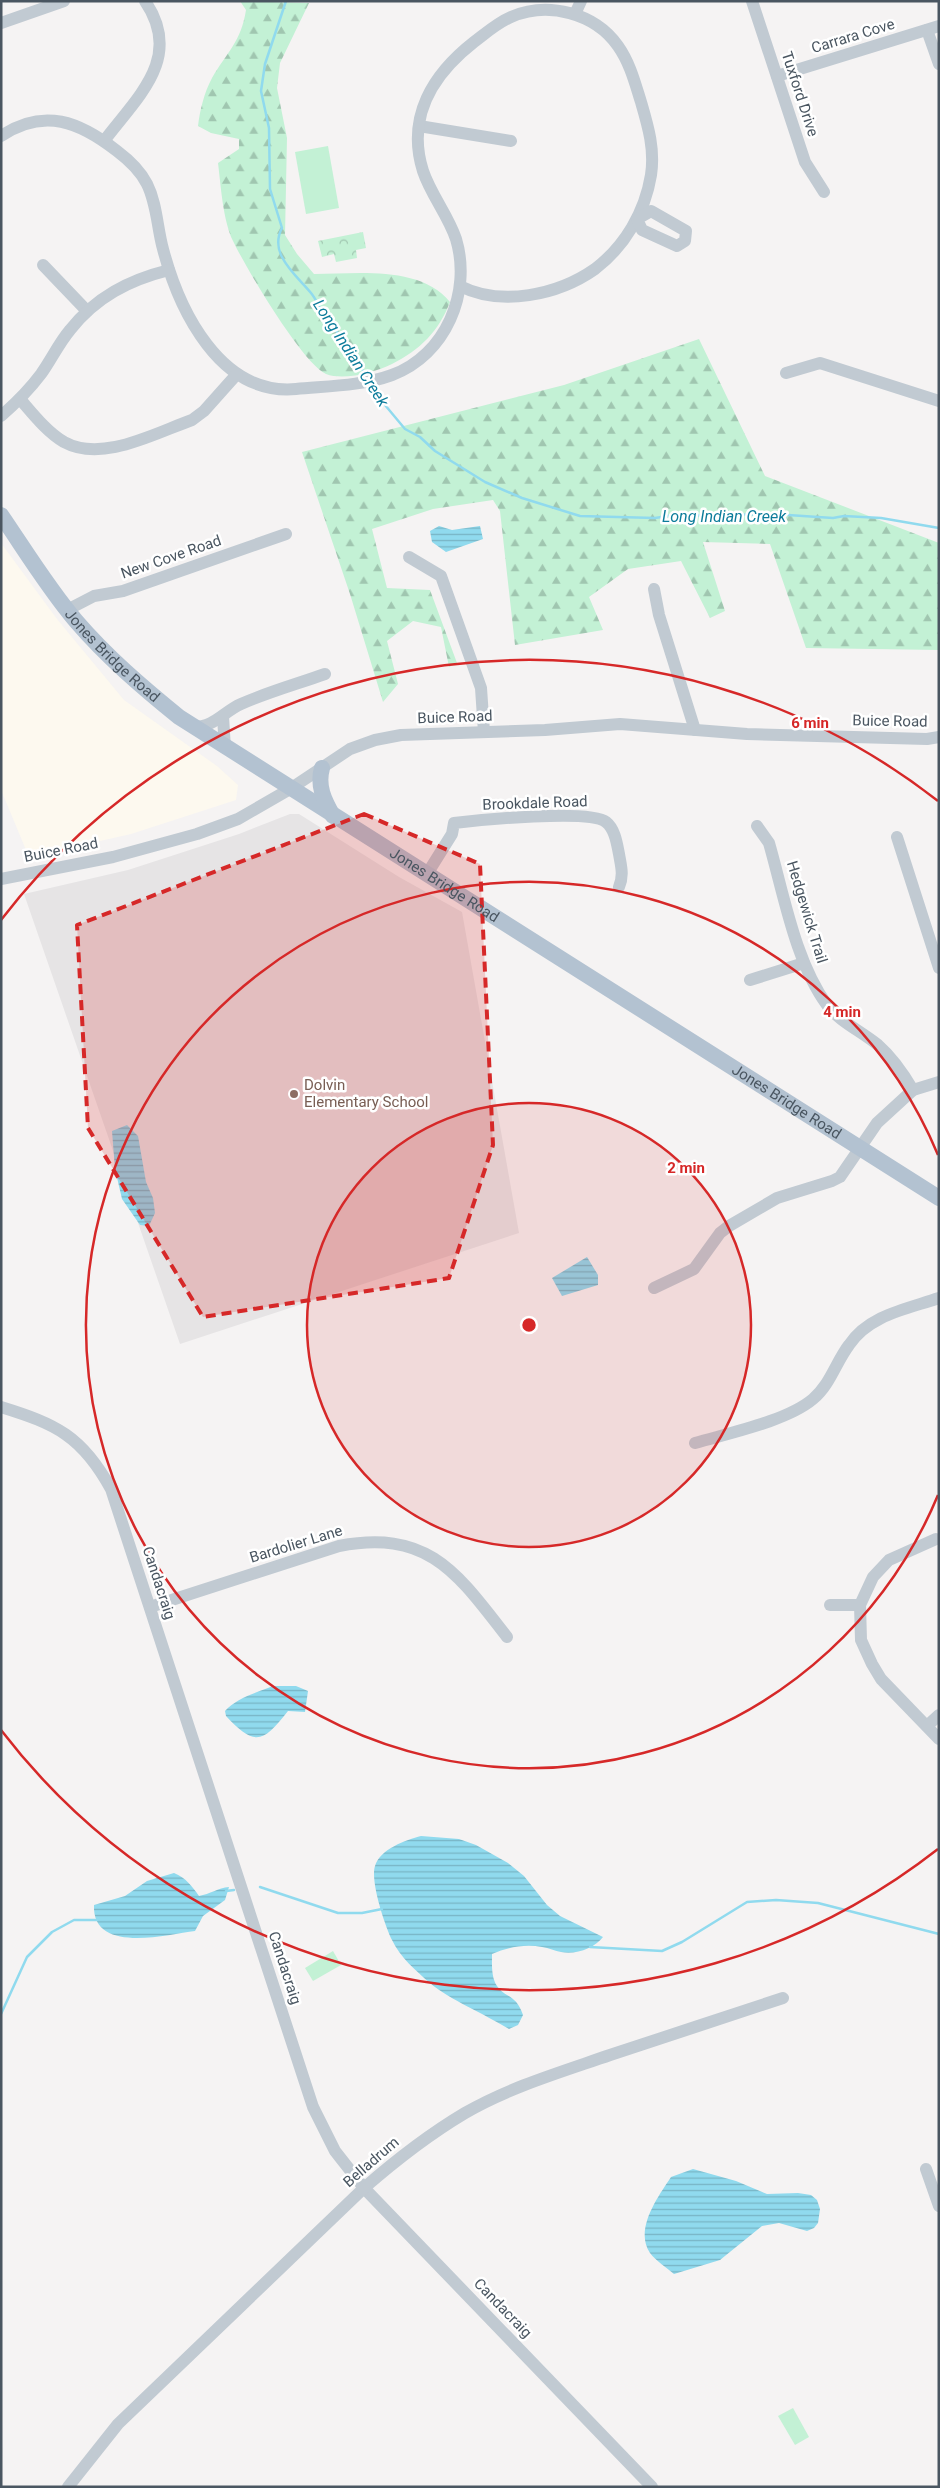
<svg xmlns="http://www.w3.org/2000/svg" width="940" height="2488" font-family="Roboto,sans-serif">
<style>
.commercial{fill:#fdf9ef}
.education{fill:#e6e4e5}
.forest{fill:url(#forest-firs)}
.park{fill:url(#park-crowns)}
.pitch{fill:#c3f1d5}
.water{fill:url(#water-rules)}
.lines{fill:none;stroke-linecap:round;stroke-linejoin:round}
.stream{stroke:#90daee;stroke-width:2.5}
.minor{stroke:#c1cad2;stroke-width:12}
.major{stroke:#b3c2d1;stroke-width:16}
.marked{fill:#d62828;fill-opacity:0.2;stroke:#d62828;stroke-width:4;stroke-dasharray:10 6;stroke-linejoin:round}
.ring{fill:none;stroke:#d62828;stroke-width:2.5}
.education-dot{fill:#8d6e63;stroke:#fff;stroke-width:2}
.labels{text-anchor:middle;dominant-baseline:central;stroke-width:5;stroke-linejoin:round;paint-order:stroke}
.street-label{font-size:15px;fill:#4a5661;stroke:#fff}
.education-label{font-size:15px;fill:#785e54;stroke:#fff;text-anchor:start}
.water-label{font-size:16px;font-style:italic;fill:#0c7c9b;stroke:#fff}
.centre{fill:#d62828;stroke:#fff;stroke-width:2.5}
.ring-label{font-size:15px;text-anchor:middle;font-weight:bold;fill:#d62828;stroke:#fff;stroke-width:5;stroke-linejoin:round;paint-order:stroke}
</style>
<defs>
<pattern id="forest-firs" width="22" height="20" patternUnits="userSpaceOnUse" patternTransform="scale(1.25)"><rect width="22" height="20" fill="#c3f1d5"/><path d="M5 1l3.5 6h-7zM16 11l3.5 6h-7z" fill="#a0c6b0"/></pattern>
<pattern id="park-crowns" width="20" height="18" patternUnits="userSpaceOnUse" patternTransform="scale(1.25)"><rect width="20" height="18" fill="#c3f1d5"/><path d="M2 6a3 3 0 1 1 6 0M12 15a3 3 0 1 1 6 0" fill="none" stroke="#a0c6b0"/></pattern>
<pattern id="water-rules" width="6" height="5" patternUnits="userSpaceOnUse" patternTransform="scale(1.25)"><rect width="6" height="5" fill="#90daee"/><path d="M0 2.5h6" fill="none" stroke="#78b4c4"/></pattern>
</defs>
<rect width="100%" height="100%" fill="#f5f3f3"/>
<path class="commercial" d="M1,543L57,619L124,700L217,766L238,785L236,800L131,834L29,857L1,790Z"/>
<path class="education" d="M290,814H299L399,877L462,912L519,1233L180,1344L24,894L128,870L239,834Z"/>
<g class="forest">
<path d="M240,1L309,3L280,63L277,88L287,138L285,235L297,254L314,274C356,274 420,265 450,302C439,331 420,350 392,364C376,372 344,381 326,374C302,363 246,268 233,241C223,220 221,187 218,163L239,149V139L211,133L198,126C200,110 204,93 212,78C227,52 241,42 246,10Z"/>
<path d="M699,339L765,476L939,543V650L806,648L770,544L703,542L725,611L710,618L681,561L628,569L589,597L603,630L515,645L500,511L493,500L433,509L372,529L387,588L430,590L457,663L449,667L441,627L413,621L387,641L398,684L383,702L350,594L302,452L564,385Z"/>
</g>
<path class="park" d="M363,232L366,248L356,250L357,258L336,262L334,254L322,257L318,241Z"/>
<g class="pitch">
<path d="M328,146L339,208L306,214L295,152Z"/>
<path d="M333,1951L341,1965L313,1981L305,1968Z"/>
<path d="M793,2408L809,2437L795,2445L778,2416Z"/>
</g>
<g class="water">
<path d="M439,526L452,530L480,526L483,539L446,552L432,542L430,531Z"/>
<path d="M127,1125L138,1136L146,1182L153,1198L155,1213L149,1226L140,1225L122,1199L115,1169L112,1131Z"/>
<path d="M587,1257L598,1275V1285L562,1296L552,1278Z"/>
<path d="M273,1686H296L308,1691L305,1712L288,1711C263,1743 255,1747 226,1716L225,1711C236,1698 258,1692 273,1686Z"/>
<path d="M421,1836L459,1839L476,1845L508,1863L524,1876L547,1905L560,1916L603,1937C595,1948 576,1955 561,1952C555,1951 549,1948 542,1947C525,1944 508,1947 492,1954C492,1964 491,1977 497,1986C505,1998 516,1994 523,2015L518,2025L509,2029C485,2014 450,2000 430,1983C416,1971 400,1957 392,1940C385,1926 370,1881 375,1866C380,1849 406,1840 421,1836Z"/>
<path d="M174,1873C186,1878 192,1886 199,1896C210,1894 218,1888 229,1887L225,1900L203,1916L195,1931C165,1935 92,1954 94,1905L125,1896L147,1881Z"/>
<path d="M693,2169L736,2181L767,2194L798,2193L811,2195L817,2200L820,2209L818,2223L814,2228L807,2231L779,2223L762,2226L720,2260L674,2274C667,2268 656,2261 650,2253C634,2229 658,2197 671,2177Z"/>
</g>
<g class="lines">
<g class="stream">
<path d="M286,1L265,64L261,91L269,128L270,189L282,228C277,237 277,248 282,257C289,271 302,282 311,293C316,299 319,307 323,313C338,335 355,352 366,377"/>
<path d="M370,387L405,429L420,437L435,451L485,482L522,498L580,516L655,518L668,516L773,514L833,518L844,516L881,518L939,528"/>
<path d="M260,1887L338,1913H362L382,1909"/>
<path d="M226,1891L234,1890"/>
<path d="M590,1947L662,1951L682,1942L747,1902L776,1900L818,1903L939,1934"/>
<path d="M1,2014L27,1957L52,1932L74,1920H97"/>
</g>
<g class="minor">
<path d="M752,1L805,162L824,192"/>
<path d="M575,14L581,1"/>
<path d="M1,23L64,1"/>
<path d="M927,30L939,64"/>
<path d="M777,76L939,26"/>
<path d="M419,126L511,141"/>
<path d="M1,136C44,107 80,122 117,151C129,160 140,170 147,184C157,204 157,227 163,249C179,310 220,396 296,389C327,386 362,386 392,375C446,355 472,292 456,239C448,215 431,195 423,171C406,117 433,74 474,42C486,33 497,23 511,17C548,1 595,13 618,46C630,63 635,83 641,102C648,126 655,149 651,175C645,212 625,246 595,269C558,295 501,307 460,286"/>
<path d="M104,141C137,97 184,58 145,1"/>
<path d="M651,211L686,231L685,241L677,246L642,230L637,219Z"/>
<path d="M43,265L87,311"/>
<path d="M786,373L820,363L939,401"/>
<path d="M20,399C33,414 47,432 64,442C102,463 155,433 192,420L204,411L237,374"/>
<path d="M1,416C16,403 29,390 41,374C51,360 59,343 70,330C96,297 129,280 169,270"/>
<path d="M409,557L441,576L481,688L484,732"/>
<path d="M654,589L659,615L695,730"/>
<path d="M67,610L94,596L123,591L286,534"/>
<path d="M223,717L225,748"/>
<path d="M193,727C215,727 223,712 241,704C268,692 297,684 325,674"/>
<path d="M757,826L769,843C784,895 795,961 827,1005C840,1022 861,1031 878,1045C893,1058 903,1073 913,1090"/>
<path d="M897,837L939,968"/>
<path d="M427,874L452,834L454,823C479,820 590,809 606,822C615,829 617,844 619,854C621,866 624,875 619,887"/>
<path d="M1,879L113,857L197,834L238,819L290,789L350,749L375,740L401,735L545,730L620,724L747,734L927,739L939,737"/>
<path d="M750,980L804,963"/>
<path d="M654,1288L694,1269L720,1233L729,1226L777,1198L832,1181L840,1177L877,1123L913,1090L939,1082"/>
<path d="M1,1407C56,1424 82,1436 111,1489L313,2107L335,2151L364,2188L652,2487"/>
<path d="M695,1443C729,1433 787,1421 813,1399C830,1385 836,1362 849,1345C869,1315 907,1309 939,1298"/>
<path d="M936,1539L889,1560L873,1577L860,1605L861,1640L872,1664L881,1679L939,1739"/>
<path d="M830,1605H860"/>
<path d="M150,1607L339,1546C429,1529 457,1573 507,1637"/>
<path d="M927,1726L939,1715"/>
<path d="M926,2169L939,2206"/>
<path d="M68,2487L118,2424L364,2188C396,2160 428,2135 465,2113C510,2087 561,2072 610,2055C668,2036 725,2017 783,1998"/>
</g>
<g class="major">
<path id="s1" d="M1,515C25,550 48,588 76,621C107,657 142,687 179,717L939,1198"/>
<path d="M322,768C317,786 324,800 333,816"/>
</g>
</g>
<path class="marked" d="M364,814L480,864L493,1145L449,1278L203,1317L88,1128L77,925Z"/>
<circle cx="529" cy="1325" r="222" fill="#d62828" fill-opacity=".12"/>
<g class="ring">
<circle cx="529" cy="1325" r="222"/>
<path d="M938 1495A443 443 0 1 1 938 1155"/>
<path d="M938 1849A665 665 0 0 1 1 1730M1 920A665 665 0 0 1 938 801"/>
</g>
<circle class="education-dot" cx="294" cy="1094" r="5"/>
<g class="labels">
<g class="street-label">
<text transform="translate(853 36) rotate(-17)">Carrara Cove</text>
<text transform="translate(800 94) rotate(72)">Tuxford Drive</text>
<text transform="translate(171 557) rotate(-19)">New Cove Road</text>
<text stroke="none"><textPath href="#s1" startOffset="180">Jones Bridge Road</textPath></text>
<text transform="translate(455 717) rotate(-2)">Buice Road</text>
<text transform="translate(890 721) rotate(1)">Buice Road</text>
<text transform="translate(535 803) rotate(-2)">Brookdale Road</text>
<text transform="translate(61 850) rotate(-11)">Buice Road</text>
<text stroke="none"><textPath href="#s1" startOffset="585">Jones Bridge Road</textPath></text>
<text transform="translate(807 912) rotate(73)">Hedgewick Trail</text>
<text stroke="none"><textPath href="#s1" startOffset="990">Jones Bridge Road</textPath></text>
<text transform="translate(296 1544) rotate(-17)">Bardolier Lane</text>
<text transform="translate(159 1583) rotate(72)">Candacraig</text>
<text transform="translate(285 1968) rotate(72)">Candacraig</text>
<text transform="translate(371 2162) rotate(-41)">Belladrum</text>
<text transform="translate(503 2308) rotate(46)">Candacraig</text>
</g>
<g class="education-label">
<text x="304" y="1085">Dolvin<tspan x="304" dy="17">Elementary School</tspan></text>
</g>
<g class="water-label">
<text transform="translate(351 353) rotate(57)">Long Indian Creek</text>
<text x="724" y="516">Long Indian Creek</text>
</g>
</g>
<circle cx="529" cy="1325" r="8" class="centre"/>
<g class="ring-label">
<text x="810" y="728">6 min</text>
<text x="842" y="1017">4 min</text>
<text x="686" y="1173">2 min</text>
</g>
<rect width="940" height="2488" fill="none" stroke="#4a5661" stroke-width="5"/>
</svg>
